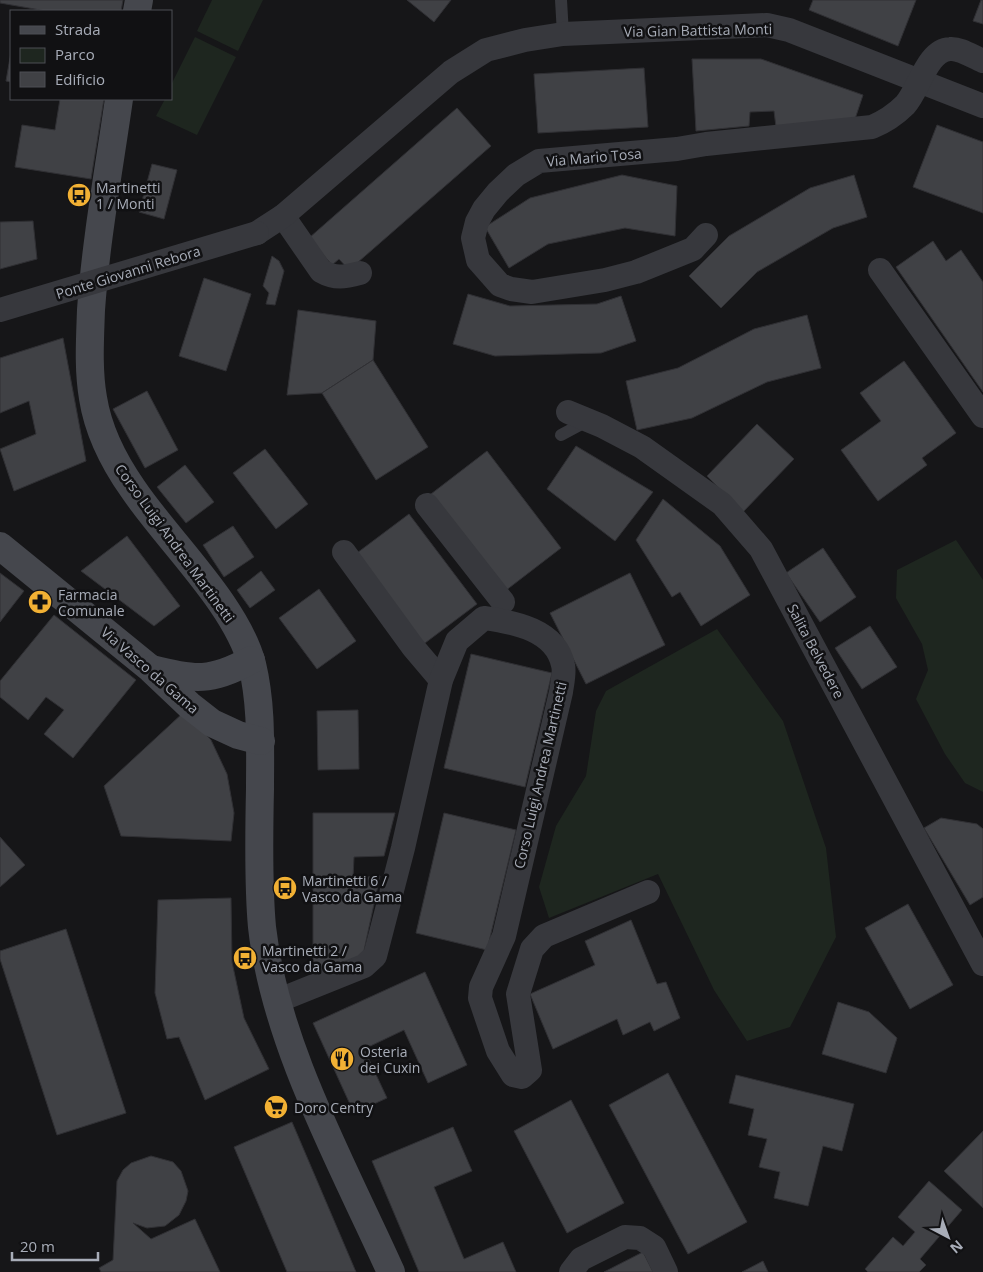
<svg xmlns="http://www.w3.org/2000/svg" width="983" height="1272" font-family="'Open Sans',sans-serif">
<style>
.green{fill:#1e261f}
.building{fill:#404145;stroke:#303034}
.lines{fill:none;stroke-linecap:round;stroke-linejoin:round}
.lane{stroke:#37383d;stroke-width:12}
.street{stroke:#37383d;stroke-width:24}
.secondary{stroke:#45474d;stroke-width:28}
.street-bridge{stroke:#37383d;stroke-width:24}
.labels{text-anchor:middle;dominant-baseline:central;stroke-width:5;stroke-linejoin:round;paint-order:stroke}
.street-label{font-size:14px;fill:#a8adb8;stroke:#111113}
.poi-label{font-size:14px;fill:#a8adb8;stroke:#111113;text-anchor:start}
</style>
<rect width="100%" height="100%" fill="#161618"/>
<g class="green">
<path d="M212,0H263L238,51L197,31Z"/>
<path d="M195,37L236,57L197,135L156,116L165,99H171V85Z"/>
<path d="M956,540L983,580V792L965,783L945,754L916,699L928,670L922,644L896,598L897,570Z"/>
<path d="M717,629L783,721L826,848L836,937L790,1027L747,1041L714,990L658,874L549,918L539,887L556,826L586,776L596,711L606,691Z"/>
</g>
<g class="building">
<path d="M0,0H123L121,11H46L0,3Z"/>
<path d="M407,0H451L434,22Z"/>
<path d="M813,0H916L898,46L809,10Z"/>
<path d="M981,0H983V24L973,21Z"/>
<path d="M11,52V82L6,81Z"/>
<path d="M692,59H761L863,95L854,122L776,127L774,111L750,112L749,126L696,131Z"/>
<path d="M644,68L648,127L538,133L534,74Z"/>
<path d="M60,99H104L91,179L15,167L22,125L55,130Z"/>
<path d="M457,108L491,146L349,270L339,259L332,265L309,238Z"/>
<path d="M937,125L983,142V213L913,187Z"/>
<path d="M152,164L177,170L164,219L139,212Z"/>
<path d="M622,175L677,186L675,236L625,228L548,244L509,268L485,227L530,198Z"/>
<path d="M854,175L867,217L833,228L757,272L721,308L689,276L729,236L810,188Z"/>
<path d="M33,221L37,259L0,269V222Z"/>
<path d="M933,241L946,261L961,250L983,282V392L896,267Z"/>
<path d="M272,256L279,261L284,271L275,305L266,304L269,293L263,286Z"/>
<path d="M204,278L251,294L226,371L179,356Z"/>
<path d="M468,294L510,306L597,304L621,296L636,341L601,353L495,356L453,344Z"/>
<path d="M298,310L376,321L373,360L322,393L287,395Z"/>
<path d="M807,315L821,368L767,382L692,418L637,430L626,381L678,368L754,329Z"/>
<path d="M63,338L86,461L14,491L0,449L36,434L29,401L0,413V358Z"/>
<path d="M373,360L428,447L376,480L322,393Z"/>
<path d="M904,361L956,433L922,458L927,465L878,501L841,450L881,421L860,393Z"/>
<path d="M147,391L178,450L145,468L113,409Z"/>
<path d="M757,424L794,459L743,512L707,476Z"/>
<path d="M576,446L653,492L615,541L547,489Z"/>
<path d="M265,449L308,504L276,529L233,473Z"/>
<path d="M487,451L561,548L505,591L431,494Z"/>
<path d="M185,465L214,502L186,523L157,487Z"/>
<path d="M663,499L720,546L750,595L701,626L680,592L672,597L636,540Z"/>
<path d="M409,514L477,604L421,646L353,556Z"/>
<path d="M233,526L254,557L224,577L203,545Z"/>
<path d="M127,536L180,606L154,626L81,571Z"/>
<path d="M823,548L856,597L820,622L786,573Z"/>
<path d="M261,571L275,590L250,608L237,590Z"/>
<path d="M0,573L24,591L0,622Z"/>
<path d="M630,573L665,645L586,684L550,613Z"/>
<path d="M319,589L356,641L317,669L279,618Z"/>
<path d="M54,615L136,680L73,758L44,734L64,710L46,697L28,720L0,697V681Z"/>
<path d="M870,626L897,667L862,689L835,648Z"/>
<path d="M471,654L552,673L525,787L444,768Z"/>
<path d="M358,710L359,769L318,770L317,711Z"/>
<path d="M184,712L211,740L227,774L234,813L231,841L121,836L104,786Z"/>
<path d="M313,813H395L384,856L354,857L353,878L380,876L363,955L322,972L313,963Z"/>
<path d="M444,813L516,830L487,950L416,933Z"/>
<path d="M941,818L977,824L983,829V897L970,905L924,828Z"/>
<path d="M0,837L25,865L0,887Z"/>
<path d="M231,898L232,962L244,1018L269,1069L205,1100L179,1037L167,1039L155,993L158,900Z"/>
<path d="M908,904L953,985L910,1009L865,928Z"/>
<path d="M631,920L657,984L666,982L680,1018L654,1031L650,1022L623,1035L617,1019L553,1049L530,994L595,965L585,941Z"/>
<path d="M66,929L126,1113L57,1135L0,959V951Z"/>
<path d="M425,972L467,1065L428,1083L404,1030L364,1049L387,1098L354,1113L313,1023Z"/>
<path d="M838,1002L869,1012L897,1038L886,1073L822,1054Z"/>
<path d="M668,1073L747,1222L688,1254L609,1105Z"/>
<path d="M736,1075L854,1104L842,1151L823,1146L808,1206L774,1198L780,1172L759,1167L767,1139L748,1135L754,1109L729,1103Z"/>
<path d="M571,1100L624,1203L567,1233L514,1131Z"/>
<path d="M292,1122L356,1272H287L234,1147Z"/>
<path d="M453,1127L472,1171L434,1187L464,1259L503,1242L516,1272H419L372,1161Z"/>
<path d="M983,1131V1208L944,1171Z"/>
<path d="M151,1156L173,1162L181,1171L188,1191L186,1201L179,1215L165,1226L147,1228L133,1223L151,1239L195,1219L220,1272H101L99,1268L113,1260L117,1181L123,1170L131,1163Z"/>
<path d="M929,1181L962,1210L920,1259L926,1265L919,1272H868L865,1269L893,1237L903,1246L915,1232L898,1217Z"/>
<path d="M643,1252L653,1272H604Z"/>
<path d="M763,1261L768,1272H742Z"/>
</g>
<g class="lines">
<g class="lane">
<path d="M561,0L563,34"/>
<path d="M561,435L589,420"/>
</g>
<g class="street">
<path d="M283,216L321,271C335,279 345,277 360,273"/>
<path d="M257,233L283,216L451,72L486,50L525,40L563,34L767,25L789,30L983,106"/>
<path d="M706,235L693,249L636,272L605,280L532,292L511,289L500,285L478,260L473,238L477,222L484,209L498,192L516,175L539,161L677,149L706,144L872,127C884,122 896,114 905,105C919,90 927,50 950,49C960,48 973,57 983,61"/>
<path d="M880,270L983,416"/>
<path d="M568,412L602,426L642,447L722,504L761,549L983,964"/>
<path d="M427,505L503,602"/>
<path d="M344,552L413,647L441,680"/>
<path d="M277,1001L364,966L375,956L403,848L441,680L457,641L484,618C514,622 556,630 563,665C565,672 562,684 561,692L504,936L481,987L480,998L498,1051L513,1075L522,1077L530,1070L518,994L532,949L544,936L648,892"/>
<path d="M571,1272L581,1259L625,1237L640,1238L654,1247L666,1272"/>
</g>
<g class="secondary">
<path d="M137,11L139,0"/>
<path d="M119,99C109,169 96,239 91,310C90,339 88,369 93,398C98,430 114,462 133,489C168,541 236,604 252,664C262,706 260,746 260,789C259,833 258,883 262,927C275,1044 343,1165 391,1272"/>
<path d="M0,546L151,669L189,705L212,723L238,735L261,741"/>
<path d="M152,669C195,680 211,682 251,660"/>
</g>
<path class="street-bridge" d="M0,310L257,233"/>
</g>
<defs>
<g id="bus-disc" transform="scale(1.25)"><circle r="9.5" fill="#f2b134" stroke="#111113"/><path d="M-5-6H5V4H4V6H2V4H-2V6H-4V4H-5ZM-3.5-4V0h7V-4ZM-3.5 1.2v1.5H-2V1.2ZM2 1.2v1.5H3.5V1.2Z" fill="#111"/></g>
<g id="pharmacy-disc" transform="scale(1.25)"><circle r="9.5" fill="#f2b134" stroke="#111113"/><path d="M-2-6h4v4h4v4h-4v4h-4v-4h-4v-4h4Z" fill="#111"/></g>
<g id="restaurant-disc" transform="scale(1.25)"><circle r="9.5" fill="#f2b134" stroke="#111113"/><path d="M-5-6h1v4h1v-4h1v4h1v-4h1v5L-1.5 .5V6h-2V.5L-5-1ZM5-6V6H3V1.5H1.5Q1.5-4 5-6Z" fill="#111"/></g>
<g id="supermarket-disc" transform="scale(1.25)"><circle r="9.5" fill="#f2b134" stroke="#111113"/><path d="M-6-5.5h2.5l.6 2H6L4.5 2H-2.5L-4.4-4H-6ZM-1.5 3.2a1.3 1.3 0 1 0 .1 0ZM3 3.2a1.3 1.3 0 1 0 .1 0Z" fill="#111"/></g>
</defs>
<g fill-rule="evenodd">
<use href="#bus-disc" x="79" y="195"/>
<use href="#pharmacy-disc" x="40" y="602"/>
<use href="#bus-disc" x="285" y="888"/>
<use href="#bus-disc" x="245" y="958"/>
<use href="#restaurant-disc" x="342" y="1059"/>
<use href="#supermarket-disc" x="276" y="1107"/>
</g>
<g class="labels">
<g class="street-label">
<text transform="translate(698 30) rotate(-1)">Via Gian Battista Monti</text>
<text transform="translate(594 157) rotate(-5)">Via Mario Tosa</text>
<text transform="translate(128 272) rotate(-17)">Ponte Giovanni Rebora</text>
<text transform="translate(175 543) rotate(54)">Corso Luigi Andrea Martinetti</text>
<text transform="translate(816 651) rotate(62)">Salita Belvedere</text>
<text transform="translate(150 670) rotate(41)">Via Vasco da Gama</text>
<text transform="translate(540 775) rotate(-77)">Corso Luigi Andrea Martinetti</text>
</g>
<g class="poi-label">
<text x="96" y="187">Martinetti<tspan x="96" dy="16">1 / Monti</tspan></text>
<text x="58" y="594">Farmacia<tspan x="58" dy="16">Comunale</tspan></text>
<text x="302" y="880">Martinetti 6 /<tspan x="302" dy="16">Vasco da Gama</tspan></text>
<text x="262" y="950">Martinetti 2 /<tspan x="262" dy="16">Vasco da Gama</tspan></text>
<text x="360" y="1051">Osteria<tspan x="360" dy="16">dei Cuxin</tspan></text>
<text x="294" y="1107">Doro Centry</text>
</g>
</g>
<rect x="10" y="10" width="162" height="90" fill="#111113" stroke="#4d4f55"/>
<rect x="20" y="26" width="25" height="8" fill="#45474d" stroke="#4d4f55"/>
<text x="55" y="35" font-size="15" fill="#a8adb8">Strada</text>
<rect x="20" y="48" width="25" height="15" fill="#1e261f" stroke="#4d4f55"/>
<text x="55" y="60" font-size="15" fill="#a8adb8">Parco</text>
<rect x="20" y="72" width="25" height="15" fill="#404145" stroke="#4d4f55"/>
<text x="55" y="85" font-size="15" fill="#a8adb8">Edificio</text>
<g transform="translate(948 1237) rotate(139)" stroke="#111113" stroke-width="4" paint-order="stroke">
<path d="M0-4L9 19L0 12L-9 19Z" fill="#a8adb8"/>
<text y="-8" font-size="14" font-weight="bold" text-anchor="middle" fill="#a8adb8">N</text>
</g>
<path d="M12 1252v8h86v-8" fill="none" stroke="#a8adb8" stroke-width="2.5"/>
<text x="20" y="1252" font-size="15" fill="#a8adb8" stroke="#111113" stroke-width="4" paint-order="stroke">20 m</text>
</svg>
